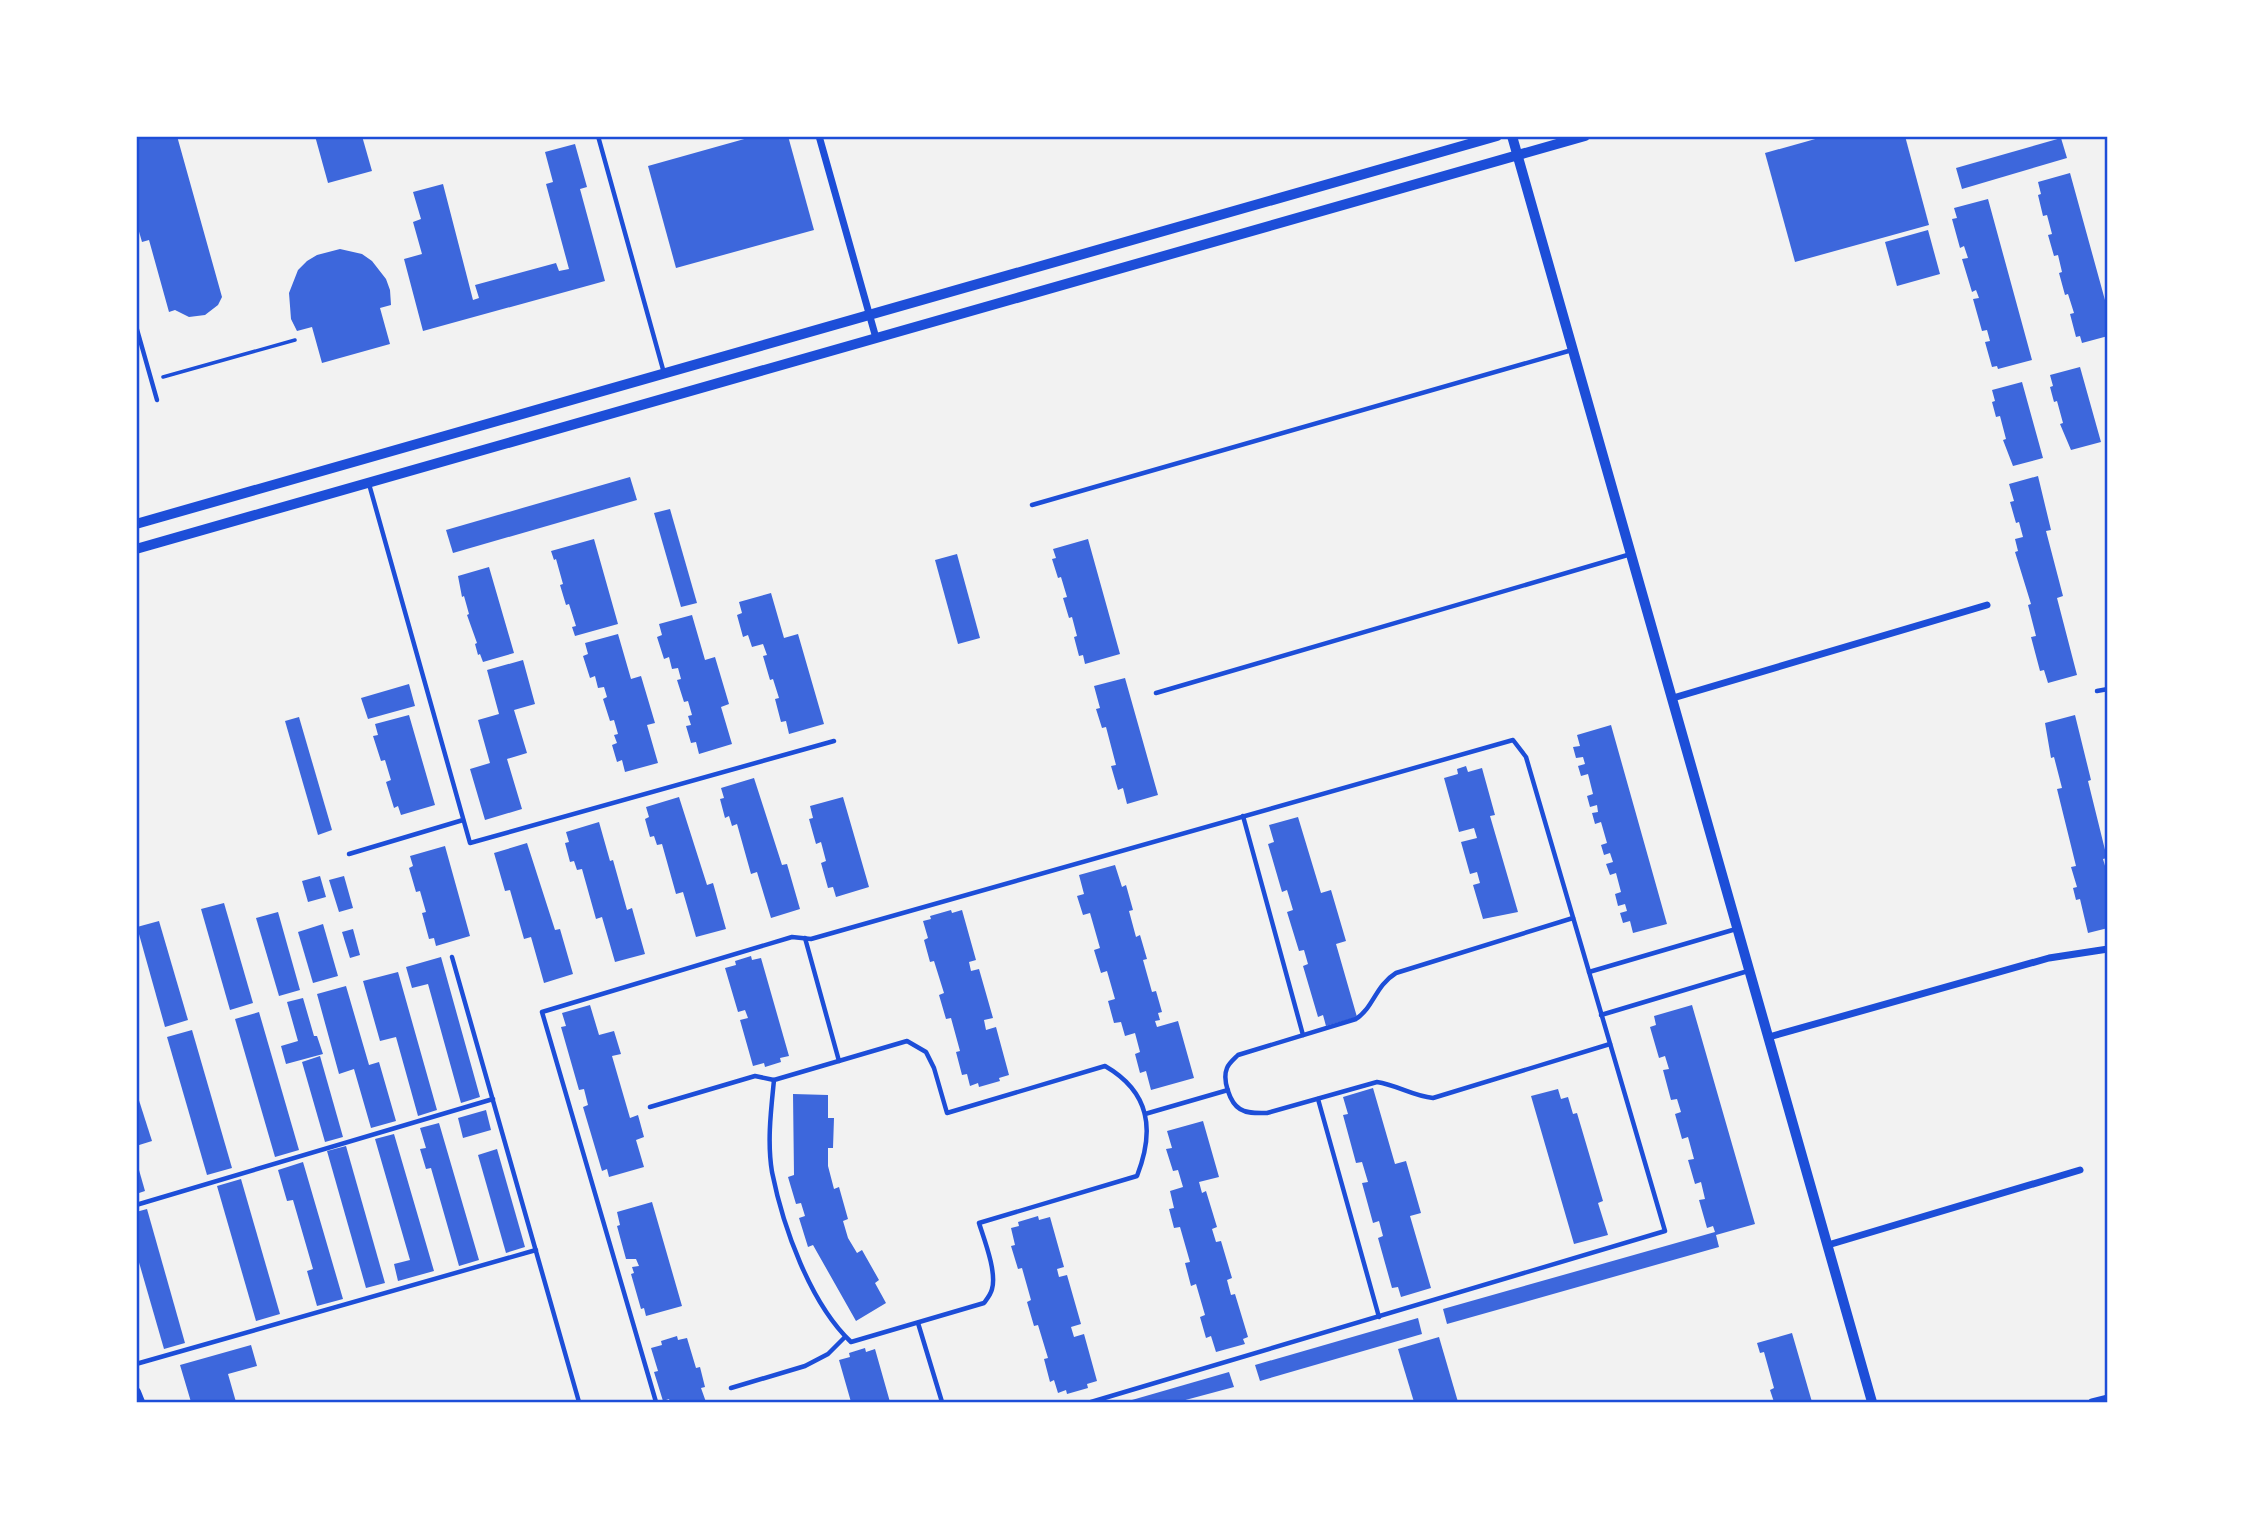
<svg xmlns="http://www.w3.org/2000/svg" width="2244" height="1539" font-family="Arial,sans-serif">
<style>
.building{fill:#3d67dc}
.lines{fill:none;stroke-linecap:round;stroke-linejoin:round}
.path{stroke:#1d4ed8;stroke-width:3.5}
.service{stroke:#1d4ed8;stroke-width:4.5}
.minor{stroke:#1d4ed8;stroke-width:7}
.tertiary{stroke:#1d4ed8;stroke-width:10}
.secondary{stroke:#1d4ed8;stroke-width:10}
.neatline{fill:none;stroke:#1d4ed8;stroke-width:2.5}
</style>
<rect width="100%" height="100%" fill="#f2f2f2"/>
<g class="building">
<path d="M136,136H177L222,297L218,305L205,315L189,317L175,310L169,312L149,240L142,242L136,221V202H138Z"/>
<path d="M315,136H362L372,171L328,183Z"/>
<path d="M755,136H788L814,230L676,268L648,166Z"/>
<path d="M1826,136H1905L1929,225L1795,262L1765,153Z"/>
<path d="M2061,138L2067,158L1962,189L1956,168Z"/>
<path d="M575,144L587,187L580,189L605,281L423,331L404,259L422,254L413,222L421,219L413,192L443,184L473,300L479,298L475,285L556,263L559,271L569,269L546,184L553,182L545,152Z"/>
<path d="M2070,173L2108,311V336L2082,343L2080,336L2076,337L2070,314L2074,313L2068,294L2065,295L2059,273L2062,272L2058,255L2054,256L2048,235L2052,234L2047,215L2043,216L2038,195L2041,194L2038,182Z"/>
<path d="M1988,199L2032,360L1998,369L1997,366L1992,367L1985,342L1990,341L1987,330L1982,331L1973,299L1979,298L1976,290L1972,292L1962,259L1968,258L1964,246L1960,248L1952,219L1957,218L1954,208Z"/>
<path d="M1928,230L1940,274L1897,286L1885,242Z"/>
<path d="M340,249L362,254L372,261L386,279L390,290L391,305L380,308L390,344L322,363L312,327L297,331L291,319L289,293L298,270L307,261L317,255Z"/>
<path d="M2080,367L2101,442L2071,450L2060,424L2063,423L2057,401L2054,402L2050,387L2053,386L2050,375Z"/>
<path d="M2022,382L2043,458L2013,466L2003,440L2006,439L2000,416L1996,417L1992,402L1995,401L1992,390Z"/>
<path d="M2038,476L2051,530L2046,531L2063,596L2057,598L2077,675L2048,683L2044,670L2040,671L2031,637L2036,636L2028,605L2031,604L2015,552L2018,551L2015,539L2023,537L2019,522L2016,523L2010,502L2014,501L2009,484Z"/>
<path d="M630,477L637,500L453,553L446,530Z"/>
<path d="M670,509L697,603L681,607L654,513Z"/>
<path d="M594,539L618,624L575,636L572,627L576,626L569,604L566,605L560,585L563,584L556,559L554,560L551,551Z"/>
<path d="M1088,539L1120,654L1085,664L1083,655L1079,656L1074,637L1077,636L1072,617L1069,618L1063,598L1067,597L1061,577L1058,578L1052,559L1056,558L1053,549Z"/>
<path d="M957,554L980,638L958,644L935,560Z"/>
<path d="M489,567L514,653L483,662L480,654L478,655L475,644L477,643L467,615L469,614L464,596L462,597L458,576Z"/>
<path d="M771,593L784,638L798,634L824,724L789,734L786,721L781,722L775,699L779,698L773,679L770,680L763,656L767,655L763,644L752,647L748,635L743,637L737,615L742,613L739,602Z"/>
<path d="M692,615L705,660L715,657L729,704L721,707L732,744L699,754L696,742L691,743L686,726L691,725L688,716L692,715L688,701L684,702L677,680L681,679L678,668L672,669L669,657L664,659L657,637L662,635L659,624Z"/>
<path d="M618,634L631,679L641,676L655,723L647,725L658,763L625,772L622,760L617,762L612,745L617,743L614,735L618,734L614,720L610,721L603,699L607,697L604,687L598,688L595,676L590,678L583,656L588,654L585,643Z"/>
<path d="M523,660L535,704L514,710L527,753L507,759L522,809L485,820L470,769L490,763L478,720L499,714L487,670Z"/>
<path d="M1125,678L1158,795L1127,804L1123,788L1118,790L1111,766L1116,765L1106,727L1102,728L1096,709L1100,708L1094,686Z"/>
<path d="M409,684L415,706L368,719L361,698Z"/>
<path d="M409,715L435,805L401,815L398,806L394,808L386,782L391,780L385,760L381,761L373,736L378,735L375,724Z"/>
<path d="M2075,715L2091,780L2088,781L2107,858L2103,859L2108,876V928L2088,933L2080,899L2076,900L2073,888L2077,887L2071,867L2076,866L2057,789L2062,788L2054,757L2051,758L2045,723Z"/>
<path d="M299,717L332,830L318,835L285,721Z"/>
<path d="M1611,725L1667,924L1633,933L1630,921L1623,923L1620,913L1627,911L1625,904L1618,906L1615,894L1621,892L1616,873L1610,875L1606,864L1613,862L1610,853L1604,855L1601,845L1607,843L1601,822L1595,824L1592,813L1598,812L1597,805L1590,807L1587,796L1593,794L1588,774L1581,776L1578,766L1585,764L1583,757L1576,758L1573,747L1580,746L1577,735Z"/>
<path d="M1466,766L1468,772L1482,768L1495,815L1490,816L1518,912L1483,919L1473,885L1480,883L1477,872L1470,874L1461,842L1477,838L1474,828L1459,832L1444,778L1458,774L1457,769Z"/>
<path d="M754,778L782,865L787,864L800,909L771,918L757,872L751,874L737,824L732,826L729,816L725,818L720,799L724,798L721,788Z"/>
<path d="M679,797L707,885L713,883L726,929L696,937L683,892L676,894L662,844L657,845L654,836L650,837L645,819L649,817L646,807Z"/>
<path d="M843,797L869,887L836,897L833,887L828,888L821,863L826,861L821,842L816,844L809,819L813,818L810,806Z"/>
<path d="M1298,817L1321,893L1331,890L1346,941L1336,944L1357,1017L1326,1026L1323,1015L1318,1017L1303,966L1308,964L1304,950L1299,951L1287,912L1293,910L1287,890L1282,892L1268,844L1274,842L1269,825Z"/>
<path d="M599,822L610,861L613,860L627,910L632,908L645,954L615,962L602,917L596,919L582,869L577,870L574,861L570,862L565,843L569,842L566,832Z"/>
<path d="M527,843L555,930L560,929L573,974L544,983L531,937L524,939L510,890L505,891L494,853Z"/>
<path d="M445,846L470,936L436,946L434,938L429,939L422,913L426,912L420,891L416,892L409,868L413,866L410,856Z"/>
<path d="M1115,865L1122,887L1126,885L1133,910L1129,911L1136,937L1140,935L1147,959L1143,960L1152,992L1156,991L1162,1012L1158,1013L1160,1020L1155,1021L1157,1027L1178,1021L1194,1078L1151,1090L1146,1071L1140,1073L1135,1054L1140,1052L1135,1033L1125,1036L1121,1022L1114,1023L1108,1001L1115,999L1107,971L1101,973L1094,950L1100,948L1090,913L1083,915L1077,896L1084,894L1079,875Z"/>
<path d="M320,876L326,897L308,902L302,881Z"/>
<path d="M344,876L353,908L339,912L329,880Z"/>
<path d="M224,903L253,1003L230,1010L201,909Z"/>
<path d="M951,910L952,913L962,910L976,960L969,962L971,971L979,969L993,1018L984,1020L986,1030L996,1027L1009,1075L999,1078L1000,1081L979,1087L978,1083L970,1086L967,1074L962,1075L956,1052L960,1051L951,1018L946,1019L939,995L944,993L934,961L930,962L924,940L928,938L923,921L931,919L930,916Z"/>
<path d="M278,912L300,990L279,996L256,918Z"/>
<path d="M159,921L188,1020L165,1027L137,927Z"/>
<path d="M323,924L338,976L313,983L298,932Z"/>
<path d="M353,929L360,955L350,958L342,932Z"/>
<path d="M751,956L752,960L761,958L789,1056L780,1058L781,1062L765,1067L764,1063L753,1066L740,1020L748,1018L745,1010L738,1012L725,968L736,965L735,961Z"/>
<path d="M441,957L480,1097L461,1103L428,984L412,988L406,967Z"/>
<path d="M398,972L437,1110L418,1116L396,1037L380,1041L363,981Z"/>
<path d="M346,986L369,1065L379,1062L396,1121L371,1128L354,1069L339,1074L317,994Z"/>
<path d="M303,998L314,1036H317L323,1054L286,1064L281,1046L298,1041L287,1002Z"/>
<path d="M590,1005L599,1035L614,1031L621,1054L612,1056L630,1118L638,1115L644,1137L636,1140L644,1167L609,1177L607,1169L602,1171L583,1107L588,1105L584,1089L579,1090L561,1027L566,1026L562,1013Z"/>
<path d="M1692,1005L1755,1224L1716,1235L1719,1247L1447,1324L1443,1309L1715,1232L1713,1226L1707,1228L1699,1200L1705,1199L1701,1182L1695,1184L1688,1160L1694,1159L1688,1137L1682,1139L1675,1114L1681,1112L1677,1099L1671,1100L1663,1070L1669,1069L1665,1056L1659,1058L1650,1027L1656,1025L1654,1016Z"/>
<path d="M259,1012L299,1150L275,1157L235,1019Z"/>
<path d="M192,1030L232,1168L207,1175L167,1037Z"/>
<path d="M320,1056L343,1137L325,1142L302,1062Z"/>
<path d="M1373,1088L1395,1164L1406,1161L1421,1213L1410,1216L1431,1288L1401,1297L1398,1287L1392,1288L1378,1238L1383,1236L1379,1221L1373,1223L1362,1183L1368,1182L1362,1162L1356,1163L1343,1115L1348,1114L1343,1097Z"/>
<path d="M1558,1089L1561,1099L1568,1097L1573,1114L1577,1113L1603,1201L1598,1203L1608,1235L1574,1244L1531,1096Z"/>
<path d="M136,1091L152,1141L136,1146Z"/>
<path d="M793,1094L828,1095V1118H834L833,1148H828V1166L834,1189L839,1187L848,1219L843,1221L848,1238L857,1253L862,1250L879,1280L875,1283L886,1303L856,1321L813,1245L808,1247L799,1218L805,1216L801,1203L796,1204L788,1177L794,1175Z"/>
<path d="M486,1110L491,1130L463,1138L458,1118Z"/>
<path d="M1203,1121L1219,1177L1199,1182L1202,1193L1206,1191L1217,1227L1212,1229L1216,1242L1221,1241L1232,1278L1227,1280L1231,1295L1235,1294L1248,1337L1243,1339L1245,1344L1216,1352L1211,1336L1206,1338L1200,1317L1205,1315L1196,1284L1191,1286L1185,1263L1190,1262L1180,1227L1174,1228L1169,1209L1174,1208L1170,1191L1183,1187L1178,1170L1173,1171L1166,1149L1172,1148L1167,1131Z"/>
<path d="M439,1123L479,1260L459,1266L431,1168L426,1169L420,1149L426,1148L420,1128Z"/>
<path d="M394,1134L434,1271L398,1281L394,1264L410,1260L375,1139Z"/>
<path d="M346,1146L385,1283L366,1288L327,1151Z"/>
<path d="M497,1149L525,1247L506,1253L478,1155Z"/>
<path d="M303,1162L343,1299L317,1306L307,1271L313,1269L293,1200L287,1201L278,1170Z"/>
<path d="M137,1163L145,1191L136,1194V1164Z"/>
<path d="M241,1179L280,1314L256,1321L217,1186Z"/>
<path d="M652,1202L682,1306L646,1316L644,1308L641,1309L631,1274L634,1273L632,1267L639,1266L636,1259H626L617,1226L620,1225L617,1212Z"/>
<path d="M147,1209L185,1343L164,1349L136,1252V1212Z"/>
<path d="M1038,1216L1039,1220L1050,1217L1064,1267L1057,1269L1059,1277L1067,1275L1081,1324L1071,1327L1074,1337L1084,1334L1097,1381L1087,1384L1088,1388L1067,1394L1066,1390L1058,1393L1054,1380L1050,1382L1044,1359L1048,1358L1038,1325L1034,1326L1027,1302L1031,1300L1022,1268L1018,1269L1011,1246L1015,1245L1011,1228L1019,1226L1018,1222Z"/>
<path d="M1418,1318L1422,1334L1260,1381L1255,1365Z"/>
<path d="M1792,1333L1812,1402H1774L1770,1390L1774,1388L1764,1352L1760,1353L1757,1343Z"/>
<path d="M677,1336L678,1340L687,1338L696,1368L700,1367L705,1387L701,1388L706,1402H670L669,1399L663,1401L654,1372L658,1371L651,1348L662,1345L661,1341Z"/>
<path d="M1439,1337L1458,1402H1414L1398,1349Z"/>
<path d="M251,1345L257,1366L228,1374L236,1402H191L180,1365Z"/>
<path d="M865,1348L866,1352L875,1349L890,1402H851L839,1360L850,1357L849,1353Z"/>
<path d="M1229,1372L1234,1387L1178,1402H1125Z"/>
</g>
<g class="lines">
<path class="path" d="M163,377L295,340"/>
<g class="service">
<path d="M598,136L664,373"/>
<path d="M136,326L157,400"/>
<path d="M369,484L470,843L834,741"/>
<path d="M1032,505L1572,350"/>
<path d="M2097,691L2108,689"/>
<path d="M1156,693L1631,554"/>
<path d="M1243,816L1303,1035"/>
<path d="M349,854L463,820"/>
<path d="M1573,918L1396,973C1375,986 1374,1007 1356,1019L1238,1055C1234,1059 1229,1063 1227,1068C1222,1080 1230,1103 1240,1109C1248,1114 1258,1113 1267,1113L1377,1082C1397,1085 1413,1096 1433,1098L1610,1044"/>
<path d="M805,938L839,1061"/>
<path d="M452,957L579,1402"/>
<path d="M1589,972L1736,929"/>
<path d="M1601,1015L1748,971"/>
<path d="M907,1041L926,1052L934,1068L947,1113L1105,1066C1150,1092 1155,1130 1137,1176L979,1223C984,1239 997,1272 992,1289C991,1294 987,1299 984,1303L851,1342C810,1303 783,1227 772,1172C767,1142 771,1110 774,1080Z"/>
<path d="M1318,1099L1379,1317"/>
<path d="M650,1107L755,1076L774,1080"/>
<path d="M1145,1114L1228,1090"/>
<path d="M136,1205L493,1099"/>
<path d="M918,1323L942,1402"/>
<path d="M136,1364L536,1250"/>
<path d="M731,1388L805,1366L828,1354L845,1337"/>
<path d="M656,1402L542,1012L792,937L811,939L1513,740L1526,757L1665,1231L1091,1402"/>
</g>
<g class="minor">
<path d="M819,136L876,338"/>
<path d="M1673,698L1987,605"/>
<path d="M1769,1037L2049,958L2108,949"/>
<path d="M1828,1245L2080,1170"/>
<path d="M2092,1402L2108,1398"/>
</g>
<g class="tertiary">
<path d="M1512,136L1872,1402"/>
<path d="M136,1392L140,1402"/>
</g>
<g class="secondary">
<path d="M136,524L1497,136"/>
<path d="M136,549L1585,136"/>
</g>
</g>
<rect width="2244" height="1539" fill="none" stroke="#ffffff" stroke-width="276"/>
<rect x="138" y="138" width="1968" height="1263" class="neatline"/>
</svg>
